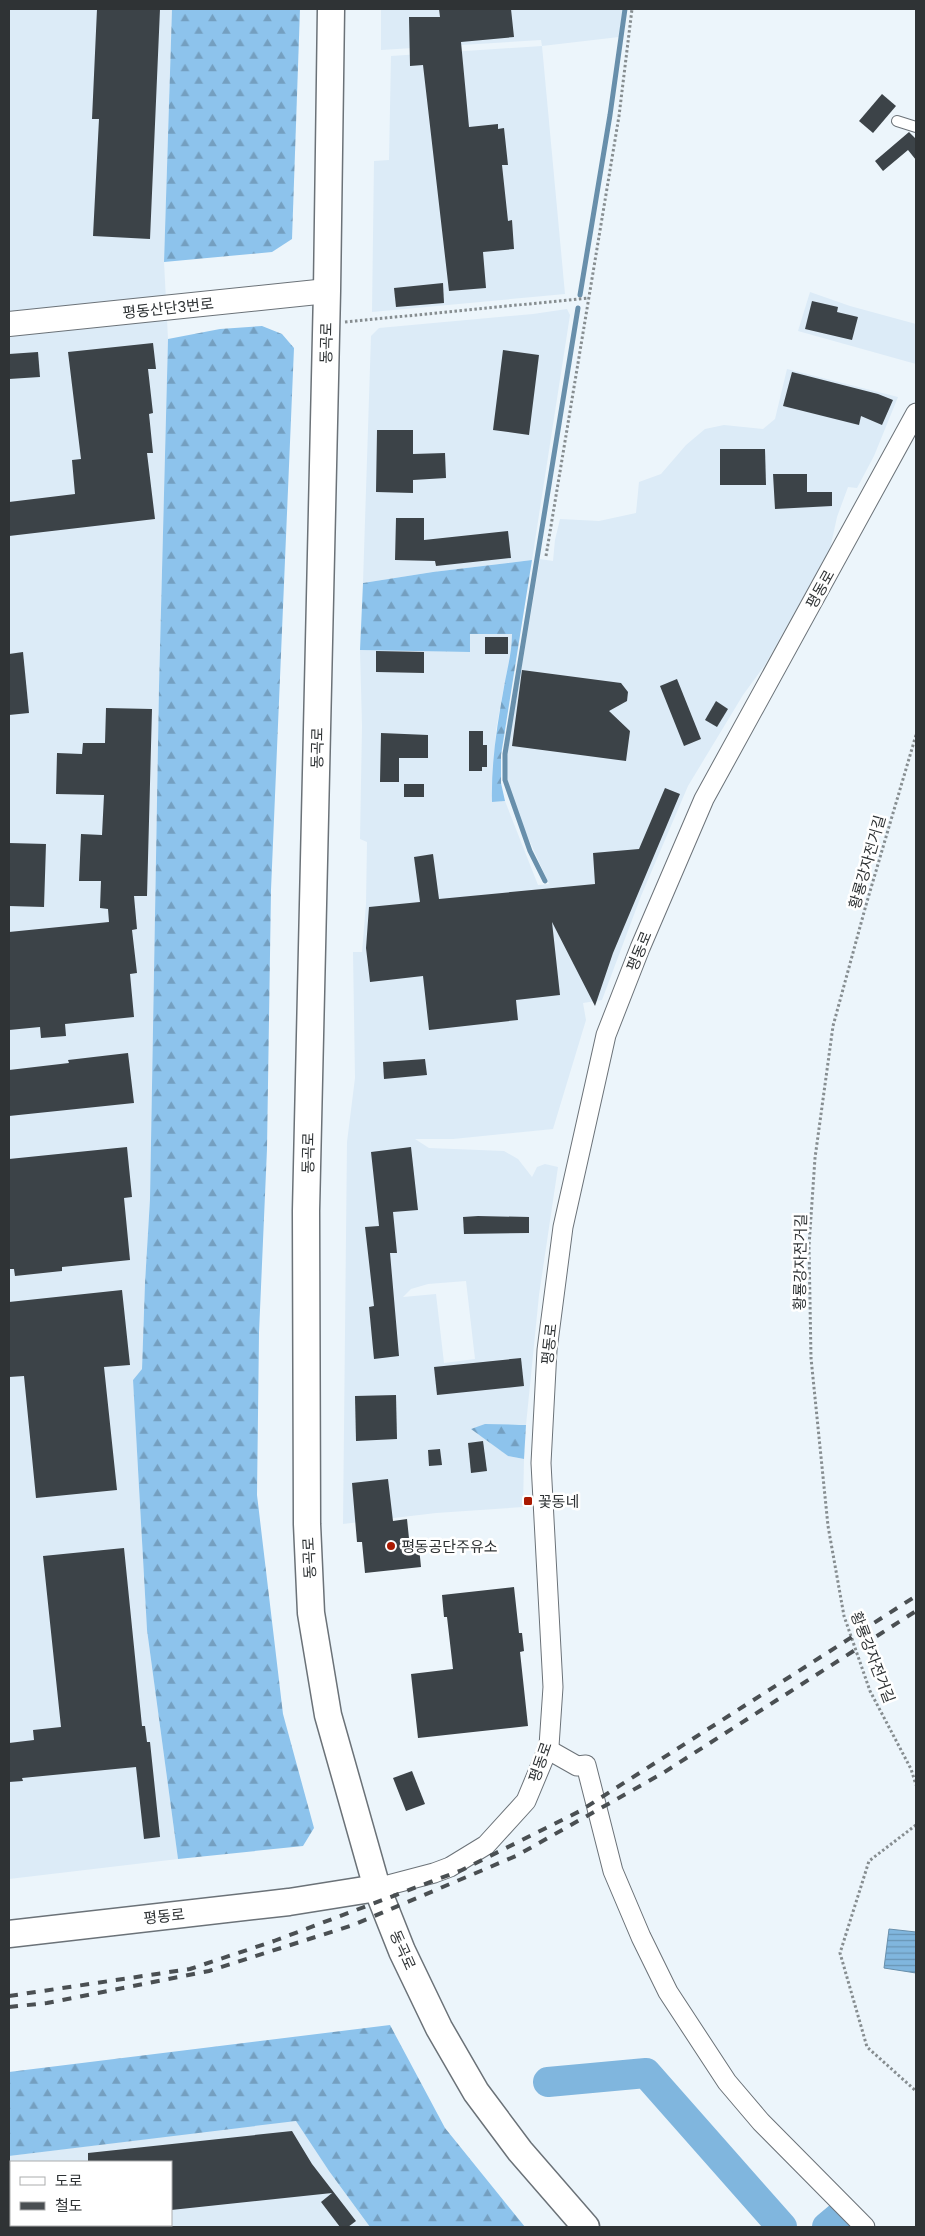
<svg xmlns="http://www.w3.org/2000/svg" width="925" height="2236" font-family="Poppins,'Noto Sans KR',sans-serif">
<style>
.built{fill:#dcebf7;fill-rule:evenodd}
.forest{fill:url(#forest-firs)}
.water{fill:url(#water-rules);stroke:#688fab}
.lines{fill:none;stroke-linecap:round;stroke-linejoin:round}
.stream{stroke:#688fab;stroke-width:5}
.river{stroke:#80b6de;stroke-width:30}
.building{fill:#3c4348}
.service-casing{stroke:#6b7278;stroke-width:12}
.minor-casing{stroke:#6b7278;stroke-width:21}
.tertiary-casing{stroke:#6b7278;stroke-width:26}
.secondary-casing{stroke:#6b7278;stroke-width:29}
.path{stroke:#868d90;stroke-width:3;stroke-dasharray:2.5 2.5;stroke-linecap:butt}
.service{stroke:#fff;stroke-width:10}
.minor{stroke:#fff;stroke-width:19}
.tertiary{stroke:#fff;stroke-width:24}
.secondary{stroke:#fff;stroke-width:26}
.rail{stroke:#4a4f52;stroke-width:4;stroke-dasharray:9 9;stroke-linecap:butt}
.poi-dot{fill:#aa1a02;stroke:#fff;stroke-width:2}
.labels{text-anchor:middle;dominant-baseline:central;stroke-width:5;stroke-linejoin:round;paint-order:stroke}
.street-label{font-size:15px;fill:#2f3335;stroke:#fff}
.poi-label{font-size:15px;fill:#2f3335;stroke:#fff;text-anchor:start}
</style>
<defs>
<pattern id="forest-firs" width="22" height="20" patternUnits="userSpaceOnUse" patternTransform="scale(1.25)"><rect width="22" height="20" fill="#8dc3ec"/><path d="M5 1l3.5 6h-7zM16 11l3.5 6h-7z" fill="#749fc0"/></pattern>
<pattern id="water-rules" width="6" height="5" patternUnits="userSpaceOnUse" patternTransform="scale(1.25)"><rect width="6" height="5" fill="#80b6de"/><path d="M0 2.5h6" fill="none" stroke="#6995b5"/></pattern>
</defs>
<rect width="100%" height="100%" fill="#ecf5fb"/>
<g class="built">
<path d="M9,9H172L164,262L168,339L159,687L150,1199L145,1283L142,1369L133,1380L147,1630L178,1859L9,1879Z"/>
<path d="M381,9H623L619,37L542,46L565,294L372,312L374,161L389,160L391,56L542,46L541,40L381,50Z"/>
<path d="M810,292L850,306L916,324V364L798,331Z"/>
<path d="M567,309L570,315L532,560L433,572L363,583L371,336L379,328L533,314Z"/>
<path d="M787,369L898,397L874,456L857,488L848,487L837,517L830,549L765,665L743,695L688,786L641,896L602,1000L583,1003L586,1020L553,1129L453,1139H415L429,1148L504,1151L518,1159L532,1177L537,1167L545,1164L558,1167L539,1295L526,1425L519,1424L472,1429L508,1456L524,1459L523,1507L436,1513L343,1524L347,1142L355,1078L353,952H362L366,904L367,842L360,839L362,726L360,650L470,652V634H512V656L506,675L496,730L492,802L505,801L538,885L549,884L522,824L506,777L507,754L540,559L553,561L555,540L560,519L599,521L636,513L639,482L661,474L686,445L705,429L724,425L763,429L775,419ZM466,1281L475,1359L444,1363L436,1294L403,1297L411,1289L428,1284Z"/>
<path d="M296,2120L329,2171L370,2227H9V2156ZM11,2162H171V2225H11Z"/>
</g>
<g class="forest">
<path d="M172,9H300L292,239L272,252L164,262Z"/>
<path d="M262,326L282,334L294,348L271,890L267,1149L259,1333L257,1495L283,1714L314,1828L303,1846L178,1859L147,1630L133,1380L142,1369L145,1283L150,1199L159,687L168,339L220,329Z"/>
<path d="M532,560L501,755V783L505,801L492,802C491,764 497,725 504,687C507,669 512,653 512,634H470V652L360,650L363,583L433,572Z"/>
<path d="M485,1424L526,1425L524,1459L508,1456L471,1429Z"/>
<path d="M390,2025L445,2128L525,2227H370L329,2171L296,2121L9,2156V2072Z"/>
</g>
<path class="water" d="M889,1929L916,1932V1973L884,1968Z"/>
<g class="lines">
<g class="stream">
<path d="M580,295L610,115L625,9"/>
<path d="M545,881L530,851L505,780V754L578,308"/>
</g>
<g class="river">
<path d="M548,2082L646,2073L782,2227"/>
<path d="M827,2227L839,2217"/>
</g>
</g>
<g class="building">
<path d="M97,9H160L150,239L93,236L99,119H92Z"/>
<path d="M439,9H511L514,37L461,42L469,127L498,124V129L504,128L508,165H502L508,221L512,220L514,249L483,252L486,288L449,291L423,65L410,66L409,17H440Z"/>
<path d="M882,94L896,106L873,133L859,121Z"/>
<path d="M909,132L916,139V160L908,150L883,171L875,161Z"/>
<path d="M443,283L444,303L396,307L394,288Z"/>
<path d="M812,301L838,307L837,312L858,317L852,340L805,329Z"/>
<path d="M153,343L156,369H148L153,413L149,414L153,453H147L155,519L9,536V502L75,494L72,460L81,459L68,352Z"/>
<path d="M503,350L539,355L529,435L493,430Z"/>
<path d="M38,352L40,377L9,379V354Z"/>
<path d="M792,372L878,394L893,400L882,425L861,416L859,425L783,406Z"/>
<path d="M377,430H413V454L445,453L446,478L413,480V493L376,492Z"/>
<path d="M720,449H765L766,485H720Z"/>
<path d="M773,474H807V492H832V506L775,509Z"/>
<path d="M396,518H424V540L508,531L511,558L436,566L435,561L395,560Z"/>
<rect x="485" y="637" width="23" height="17"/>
<path d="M376,651L424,652V673L376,672Z"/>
<path d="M23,652L29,713L9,715V654Z"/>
<path d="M522,670L621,683L628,692L627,701L609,711L630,731L626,761L512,746Z"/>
<path d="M677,679L701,739L684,746L660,686Z"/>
<path d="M716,701L728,709L717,727L705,720Z"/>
<path d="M106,708L152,709L147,896H134L137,929L132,930L137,973L130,974L134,1017L65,1024L66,1036L41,1038L40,1027L9,1030V932L109,922L108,909L100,908L101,881H79L81,834L102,835L104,795L56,794L57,753L82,754L83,743H105Z"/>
<path d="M469,731H483V745H487V767H482V771H469Z"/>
<path d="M381,733L428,735V758H399V782H380Z"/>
<rect x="404" y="784" width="20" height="13"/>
<path d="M665,788L680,794L613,953L595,1006L552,922L560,995L516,1000L518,1020L429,1030L423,976L370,982L366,948L369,907L420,902L414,857L433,854L439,899L595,884L593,853L639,849Z"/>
<path d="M9,843L46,844L44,907L9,906Z"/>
<path d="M128,1053L134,1103L9,1116V1070L69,1063L68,1060Z"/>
<path d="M425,1059L427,1075L384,1079L383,1062Z"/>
<path d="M127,1147L132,1197L124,1198L130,1260L62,1267V1271L15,1276L14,1269H9V1159Z"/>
<path d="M411,1147L418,1210L393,1212L397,1253H390L399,1356L374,1359L369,1307L374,1306L365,1227L379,1226L371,1152Z"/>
<path d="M478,1216L529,1217V1233L464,1234L463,1217Z"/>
<path d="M122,1290L130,1365L104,1367L117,1490L36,1498L24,1376L9,1377V1302Z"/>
<path d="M521,1358L524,1386L437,1395L434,1367Z"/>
<path d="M396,1395L397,1439L356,1441L355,1396Z"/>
<path d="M483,1441L487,1471L471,1473L468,1443Z"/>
<path d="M440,1449L442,1465L429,1466L428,1450Z"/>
<path d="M388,1479L393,1521L407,1519L410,1548L419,1547L421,1567L365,1573L362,1542H357L352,1483Z"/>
<path d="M124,1548L142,1726H145L147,1742H150L160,1837L144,1839L136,1767L22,1778L23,1781L9,1782V1743L34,1740L33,1730L61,1727L43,1556Z"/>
<path d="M514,1587L519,1633H522L524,1651L520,1652L528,1726L418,1738L411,1674L453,1669L447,1617H444L442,1595Z"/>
<path d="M412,1771L425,1804L406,1811L393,1778Z"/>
<path d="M292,2131L312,2164L356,2221L348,2227H340L321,2202L332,2193L171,2210V2162H88V2153Z"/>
</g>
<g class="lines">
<g class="service-casing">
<path id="service" d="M897,121L916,127"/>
</g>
<g class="minor-casing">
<g id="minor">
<path d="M547,1749L577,1766L586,1765L613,1871L641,1937L668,1992L727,2082L761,2122L865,2227"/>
<path d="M377,1888L434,1873L450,1867L486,1845L526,1801L549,1746L553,1687L541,1463L547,1350L563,1227L606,1035L640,948L704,799L916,413"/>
</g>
</g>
<g class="tertiary-casing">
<path id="tertiary" d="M9,324L327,291"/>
</g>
<g class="secondary-casing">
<g id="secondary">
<path d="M331,9L327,291L306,1211L307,1524L311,1613L328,1715L377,1888L402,1951L439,2028L476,2092L520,2151L586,2227"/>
<path d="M9,1934L289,1902L377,1888"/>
</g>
</g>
<g class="path">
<path d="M345,322L589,298"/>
<path d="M546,556L619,116L632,9"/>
<path d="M916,735L866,905L833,1026L815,1158L809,1246L811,1358L828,1526L844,1616L870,1691L911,1769L916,1785"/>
<path d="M916,1825L869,1861L840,1953L867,2047L916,2091"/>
</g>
<use href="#service" class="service"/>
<use href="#minor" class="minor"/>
<use href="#tertiary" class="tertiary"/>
<use href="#secondary" class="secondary"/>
<g class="rail">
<path d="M9,1996L190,1969L274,1941L462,1870L580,1811L916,1596"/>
<path d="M9,2007L47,2003L209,1971L353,1925L516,1856L663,1773L916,1611"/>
</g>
</g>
<g class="poi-dot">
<rect x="523" y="1496" width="10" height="10" rx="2.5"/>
<circle cx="391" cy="1546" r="5"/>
</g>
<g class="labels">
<g class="street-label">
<text transform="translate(168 308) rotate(-6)">평동산단3번로</text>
<text transform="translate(326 343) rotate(-89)">동곡로</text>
<text transform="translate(820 589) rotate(-61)">평동로</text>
<text transform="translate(317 748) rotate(-89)">동곡로</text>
<text transform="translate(867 862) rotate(-74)">황룡강자전거길</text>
<text transform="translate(639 951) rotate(-68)">평동로</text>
<text transform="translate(308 1153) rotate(-89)">동곡로</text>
<text transform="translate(800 1262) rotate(-89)">황룡강자전거길</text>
<text transform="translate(549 1344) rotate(-84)">평동로</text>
<text transform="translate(309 1558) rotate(-93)">동곡로</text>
<text transform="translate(873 1657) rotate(69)">황룡강자전거길</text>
<text transform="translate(540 1762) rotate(-71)">평동로</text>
<text transform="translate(164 1916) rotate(-6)">평동로</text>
<text transform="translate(403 1950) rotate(66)">동곡로</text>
</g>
<g class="poi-label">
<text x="538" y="1501">꽃동네</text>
<text x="401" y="1546">평동공단주유소</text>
</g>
</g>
<rect width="925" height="2236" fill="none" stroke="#2f3335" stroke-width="20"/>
<rect x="10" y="2161" width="162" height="65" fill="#ffffff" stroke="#acadae"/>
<rect x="20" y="2177" width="25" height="8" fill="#ffffff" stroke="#acadae"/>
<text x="55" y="2186" font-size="15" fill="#2f3335">도로</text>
<rect x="20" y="2202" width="25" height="8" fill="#4a4f52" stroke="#acadae"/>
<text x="55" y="2211" font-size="15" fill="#2f3335">철도</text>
</svg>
